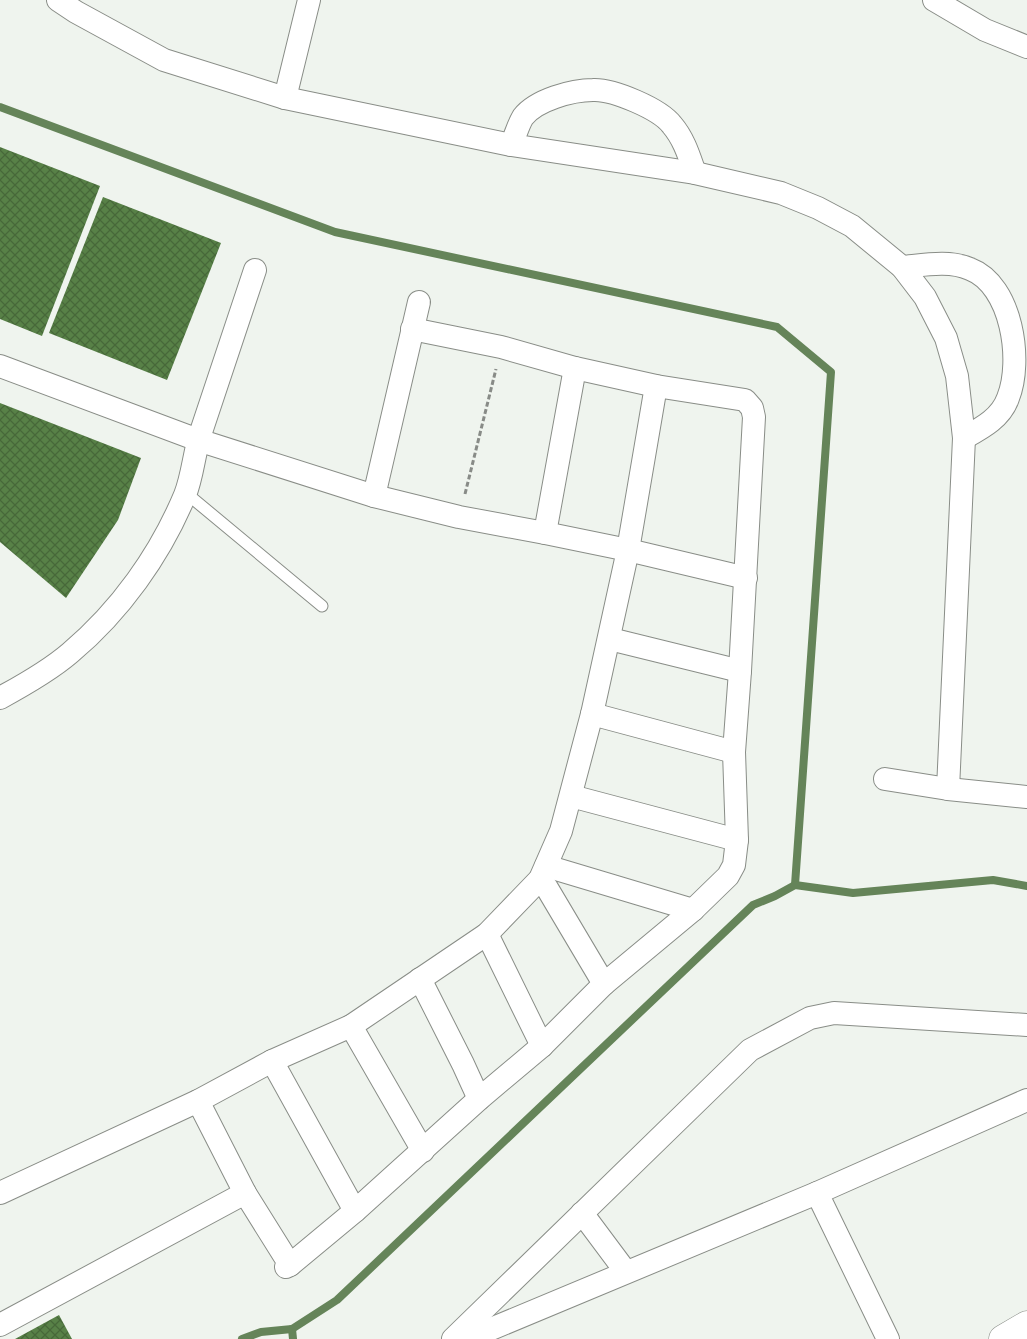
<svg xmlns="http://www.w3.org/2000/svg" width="1027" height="1339" font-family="Rubik,sans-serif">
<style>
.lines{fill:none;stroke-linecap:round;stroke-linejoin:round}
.stream{stroke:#658459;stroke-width:8}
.building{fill:url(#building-cross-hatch)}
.service-casing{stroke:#898d87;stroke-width:13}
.minor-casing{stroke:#898d87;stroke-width:24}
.tertiary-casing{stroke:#898d87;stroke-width:29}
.path{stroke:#888b87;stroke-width:3;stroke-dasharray:5 2.5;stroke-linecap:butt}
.service{stroke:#fff;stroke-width:11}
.minor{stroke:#fff;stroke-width:22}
.tertiary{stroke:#fff;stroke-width:28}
</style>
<defs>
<pattern id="building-cross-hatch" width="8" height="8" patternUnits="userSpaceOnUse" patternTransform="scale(1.25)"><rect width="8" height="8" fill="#588147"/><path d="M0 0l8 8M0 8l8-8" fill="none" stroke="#476839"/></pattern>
</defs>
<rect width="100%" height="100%" fill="#eff4ee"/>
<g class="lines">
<g class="stream">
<path d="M0,107L335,232L777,327L831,372L795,885"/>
<path d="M292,1329L293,1339"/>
<path d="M242,1339L261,1332L292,1329L337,1300L753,905L775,896L795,885L853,893L993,880L1027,886"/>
</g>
</g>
<g class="building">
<path d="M0,147L100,186L42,336L0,319Z"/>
<path d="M103,197L221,243L167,380L49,333Z"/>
<path d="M0,403L141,458L118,520L66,598L0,542Z"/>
<path d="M59,1315L72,1339H15Z"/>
</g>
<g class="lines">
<g class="service-casing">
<path id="service" d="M186,493L322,606"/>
</g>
<g class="minor-casing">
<g id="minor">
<path d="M58,0L76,12L164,60L285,98L511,145L695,173L781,193L818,208L852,226L902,267L925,297L946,338L957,376L964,438L948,789"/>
<path d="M934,0L985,30L1027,47"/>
<path d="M285,98L309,0"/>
<path d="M511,145C515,137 518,125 523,117C536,100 572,90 593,90C613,89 660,109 672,125C684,139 689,156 695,173"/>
<path d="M902,267C924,265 950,260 970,269C1012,285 1023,361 1008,398C1001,418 982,428 964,438"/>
<path d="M0,366L198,440L374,496L459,517L545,533L628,550L746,578"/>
<path d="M374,496L419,302"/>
<path d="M545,533L575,368"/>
<path d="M610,639L740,671"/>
<path d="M0,698C24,685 49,671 70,653C120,611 160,555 185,495C193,475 194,452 201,432C219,378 237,324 255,270"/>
<path d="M592,714L734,752"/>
<path d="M885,779L948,789L1027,797"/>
<path d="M571,796L737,840"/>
<path d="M546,866L693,910"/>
<path d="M540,879L547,888L604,984"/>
<path d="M487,934L542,1046"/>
<path d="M420,979L463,1064L479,1099"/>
<path d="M351,1026L423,1151"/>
<path d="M272,1061L355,1211"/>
<path d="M198,1101L245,1193L290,1265L286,1267"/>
<path d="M0,1193L198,1101L272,1061L351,1026L487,934L540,879L561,831L592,714L628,550L656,386"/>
<path d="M817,1193L888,1339"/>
<path d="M582,1213L626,1272"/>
<path d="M290,1265L355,1211L479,1099L542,1046L604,984L693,910L728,876L734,865L737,840L734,752L740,671L754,417L752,408L745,400L656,386L575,368L501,347L412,329"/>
<path d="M0,1325L245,1193"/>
<path d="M453,1339L750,1050L810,1018L834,1013L1027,1025"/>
<path d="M467,1339L817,1193L1027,1100"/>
</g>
</g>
<g class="tertiary-casing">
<path id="tertiary" d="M1003,1339L1027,1325"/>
</g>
<path class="path" d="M465,494L496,369"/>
<use href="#service" class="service"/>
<use href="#minor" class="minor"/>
<use href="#tertiary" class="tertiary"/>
</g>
</svg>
